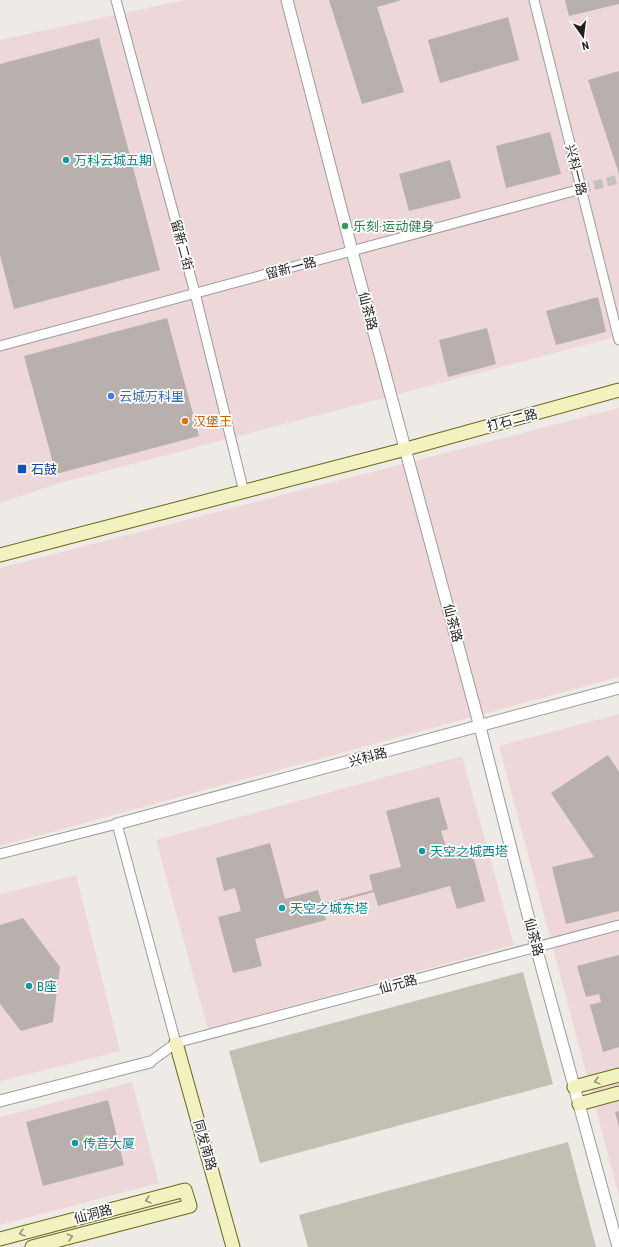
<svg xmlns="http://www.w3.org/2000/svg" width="619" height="1247" font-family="'Roboto Condensed','Noto Sans SC',sans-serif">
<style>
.commercial{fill:#edd7d8}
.construction{fill:#c2c0b2}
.building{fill:#b7b0ac}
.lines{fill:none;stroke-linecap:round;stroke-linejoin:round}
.minor-tunnel{stroke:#c5c2be;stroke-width:9;stroke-dasharray:9 4.5;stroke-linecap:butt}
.minor-casing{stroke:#9c9c9c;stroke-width:11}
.tertiary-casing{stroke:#9c9c9c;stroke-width:13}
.secondary-casing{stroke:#656813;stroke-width:15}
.minor{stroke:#fff;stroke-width:9}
.tertiary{stroke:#fff;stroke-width:11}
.secondary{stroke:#f2f1c0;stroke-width:13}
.oneway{stroke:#939278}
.culture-dot{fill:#0f9aa8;stroke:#fff;stroke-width:1.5}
.leisure-dot{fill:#2e9e5b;stroke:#fff;stroke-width:1.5}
.shop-dot{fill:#3f7fe0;stroke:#fff;stroke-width:1.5}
.food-dot{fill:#e8710a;stroke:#fff;stroke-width:1.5}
.transit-dot{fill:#1a4fb4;stroke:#fff;stroke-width:1.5}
.labels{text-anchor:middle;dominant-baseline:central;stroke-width:3.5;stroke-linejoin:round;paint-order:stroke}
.culture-label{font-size:13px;fill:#0d838f;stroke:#fff;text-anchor:start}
.street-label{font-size:13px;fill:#1f1f1f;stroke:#fff}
.leisure-label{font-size:13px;fill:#27864d;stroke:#fff;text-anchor:start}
.shop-label{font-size:13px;fill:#366cbe;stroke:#fff;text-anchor:start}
.food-label{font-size:13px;fill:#c56008;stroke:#fff;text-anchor:start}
.transit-label{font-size:13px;fill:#164399;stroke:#fff;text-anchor:start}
</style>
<rect width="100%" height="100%" fill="#eeebe6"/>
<g class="commercial">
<path d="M184,0H619V336L56,484L0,503V40Z"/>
<path d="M619,408V677L0,846V568Z"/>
<path d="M619,714V1196L499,746Z"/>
<path d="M462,756L514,945L208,1029L156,840Z"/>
<path d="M76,875L120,1051L0,1081V894Z"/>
<path d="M132,1082L159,1183L0,1225V1117Z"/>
</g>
<g class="construction">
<path d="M523,972L553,1084L260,1163L229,1051Z"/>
<path d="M568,1142L596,1247H308L299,1215Z"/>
</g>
<g class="building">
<path d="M329,0H402L377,7L404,92L362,104Z"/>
<path d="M565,0H619V4L569,16Z"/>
<path d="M508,17L519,60L440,83L428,40Z"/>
<path d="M99,38L160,270L14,309L0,255V64Z"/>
<path d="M619,71V174L588,80Z"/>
<path d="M550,132L561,174L506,188L496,146Z"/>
<path d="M450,160L461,198L409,211L399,174Z"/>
<path d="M598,297L606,332L556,345L546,311Z"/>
<path d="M167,318L199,436L56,474L24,356Z"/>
<path d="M487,328L496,364L448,377L439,340Z"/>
<path d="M608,755L619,772V911L566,924L552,867L594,857L551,793Z"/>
<path d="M439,797L448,829L441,831L448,854L471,848L485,901L457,909L450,886L378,906L374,892L322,906L326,920L255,939L262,966L233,973L218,917L241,911L235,888L224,891L216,858L270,843L285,899L318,890L322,904L373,890L369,875L401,867L386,811Z"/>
<path d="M23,918L60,967L53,1022L21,1031L0,1004V925Z"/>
<path d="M619,955V1047L603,1052L590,1005L601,1002L599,994L586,997L577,966Z"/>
<path d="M108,1100L124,1165L43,1186L26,1122Z"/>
<path d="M619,1111V1127L615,1112Z"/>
</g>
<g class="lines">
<path class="minor-tunnel" d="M581,189L619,179"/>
<g class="minor-casing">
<g id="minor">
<path d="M116,0L195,293L244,492"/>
<path d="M534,0L619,340"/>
<path d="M0,346L581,189"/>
<path d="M0,854L117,824L176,1043"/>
<path d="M150,1062L176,1043L619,925"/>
</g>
</g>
<g class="tertiary-casing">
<g id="tertiary">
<path d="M287,0L352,251L480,727L536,947L618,1247"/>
<path d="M117,824L619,688"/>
<path d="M0,1101L150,1062"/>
</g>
</g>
<g class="secondary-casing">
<g id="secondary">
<path d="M0,555L406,449L619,390"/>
<path d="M176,1043L233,1247"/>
<path d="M574,1087L619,1075"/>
<path d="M579,1104L619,1093"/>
<path d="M0,1239L185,1190L190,1206L32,1247"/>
</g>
</g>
<use href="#minor" class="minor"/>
<use href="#tertiary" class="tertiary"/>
<use href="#secondary" class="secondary"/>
</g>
<defs><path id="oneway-chevron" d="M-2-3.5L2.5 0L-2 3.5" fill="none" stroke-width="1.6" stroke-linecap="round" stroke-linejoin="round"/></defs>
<g class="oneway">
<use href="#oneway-chevron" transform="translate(597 1081) rotate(165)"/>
<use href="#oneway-chevron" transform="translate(148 1200) rotate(165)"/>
<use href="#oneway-chevron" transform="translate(22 1233) rotate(165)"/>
<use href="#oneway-chevron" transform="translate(70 1237) rotate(-15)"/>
</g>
<g class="culture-dot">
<circle cx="66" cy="160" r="4"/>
<circle cx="422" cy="851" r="4"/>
<circle cx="282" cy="908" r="4"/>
<circle cx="29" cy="986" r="4"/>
<circle cx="75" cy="1143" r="4"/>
</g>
<circle class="leisure-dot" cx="345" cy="226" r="4"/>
<circle class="shop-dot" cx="111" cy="396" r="4"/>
<circle class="food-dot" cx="185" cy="421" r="4"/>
<rect class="transit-dot" x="17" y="464" width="10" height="10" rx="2"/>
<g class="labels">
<g class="culture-label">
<text x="74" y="160">万科云城五期</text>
<text x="430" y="851">天空之城西塔</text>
<text x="290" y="908">天空之城东塔</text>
<text x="37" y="986">B座</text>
<text x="83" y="1143">传音大厦</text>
</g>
<g class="street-label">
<text transform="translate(576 170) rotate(76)">兴科一路</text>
<text transform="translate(182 245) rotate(75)">留新二街</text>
<text transform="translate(291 268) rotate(-15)">留新一路</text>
<text transform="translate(368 311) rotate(75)">仙茶路</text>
<text transform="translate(512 420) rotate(-15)">打石二路</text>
<text transform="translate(453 623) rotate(75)">仙茶路</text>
<text transform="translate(368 757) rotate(-15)">兴科路</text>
<text transform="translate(534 937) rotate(75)">仙茶路</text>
<text transform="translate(398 984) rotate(-15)">仙元路</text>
<text transform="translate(205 1145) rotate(74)">同发南路</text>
<text transform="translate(93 1214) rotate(-15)">仙洞路</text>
</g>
<g class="leisure-label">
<text x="353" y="226">乐刻·运动健身</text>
</g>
<g class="shop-label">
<text x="119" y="396">云城万科里</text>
</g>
<g class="food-label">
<text x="193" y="421">汉堡王</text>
</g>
<g class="transit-label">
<text x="31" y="469">石鼓</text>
</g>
</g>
<g transform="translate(583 36) rotate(166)" stroke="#ffffff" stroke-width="3" paint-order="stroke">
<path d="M0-3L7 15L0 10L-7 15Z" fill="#1f1f1f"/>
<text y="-6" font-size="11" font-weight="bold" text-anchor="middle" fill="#1f1f1f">N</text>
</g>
</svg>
